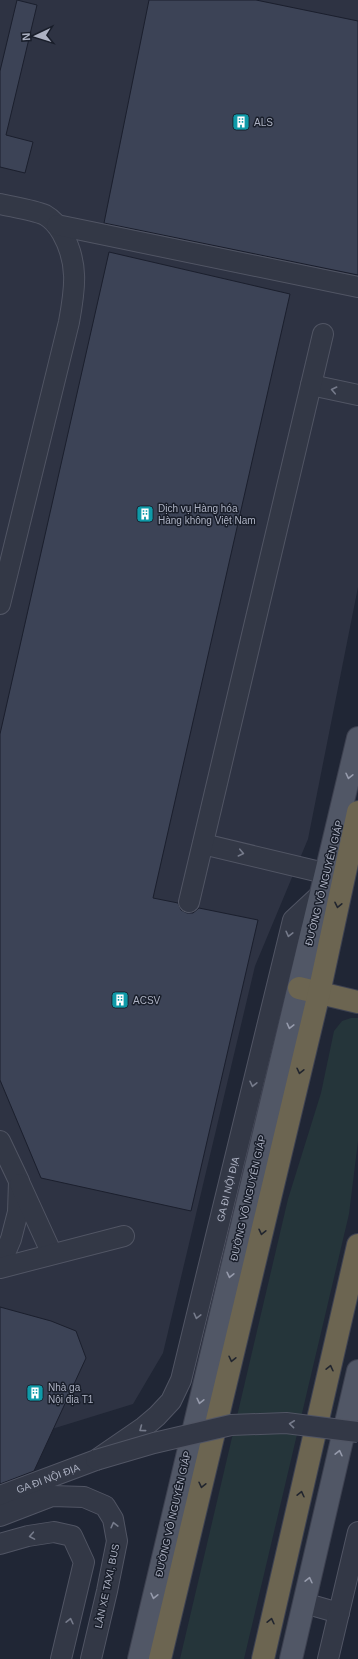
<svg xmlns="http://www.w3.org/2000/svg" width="358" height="1659" font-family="Helvetica,sans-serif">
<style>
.airport{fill:#2e3343}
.green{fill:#25353a}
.building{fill:#3c4356;stroke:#1b1f2d}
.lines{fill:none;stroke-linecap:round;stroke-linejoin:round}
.minor-casing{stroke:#515564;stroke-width:22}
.major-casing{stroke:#3d4150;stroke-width:24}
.highway-casing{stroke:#3e4251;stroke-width:24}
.minor{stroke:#333846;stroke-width:20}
.major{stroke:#515766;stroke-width:22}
.highway{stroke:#6c6551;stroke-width:22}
.minor-bridge-casing{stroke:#515564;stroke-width:22;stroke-linecap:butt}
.minor-bridge{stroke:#333846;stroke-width:20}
.oneway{stroke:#767b8b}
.oneway2{stroke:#969bac}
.oneway3{stroke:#21252e}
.labels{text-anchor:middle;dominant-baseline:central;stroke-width:3;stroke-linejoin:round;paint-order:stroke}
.poi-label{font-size:10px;fill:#adb2c3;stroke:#191e2a;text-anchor:start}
.street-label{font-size:10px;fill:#adb2c3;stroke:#191e2a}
</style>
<rect width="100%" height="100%" fill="#202635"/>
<path class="airport" d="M0,0H358V587L308,839L255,966L163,1353L133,1404L0,1445Z"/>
<path class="green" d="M351,1018H358V1141L349,1214L244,1659H180L288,1199L321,1093L334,1031L342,1021Z"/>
<g class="building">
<path d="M17,0L37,5L6,135L33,142L25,173L0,167V71Z"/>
<path d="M149,0H256L358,21V275L104,223Z"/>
<path d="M109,252L290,294L153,898L178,903L181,910L187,913H193L199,908L258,920L191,1211L41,1178L0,1080V734Z"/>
<path d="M0,1307L51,1321L76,1331L86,1358L34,1471L0,1484Z"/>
</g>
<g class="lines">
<g class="minor-casing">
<g id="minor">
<path d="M0,204C13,207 33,210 45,215C52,219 58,226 62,233C79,263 75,289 69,322L0,604"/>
<path d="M57,225L358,287"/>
<path d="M311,385L358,395"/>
<path d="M203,844L341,877"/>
<path d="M189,902L323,334"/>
<path d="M0,1141L19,1181L18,1212L11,1239L0,1265"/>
<path d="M20,1184L52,1254"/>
<path d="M0,1268L124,1236"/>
<path id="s1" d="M0,1496L96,1460L144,1427L157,1416L171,1401L181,1380L293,920L321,894"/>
<path d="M0,1516L52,1496L84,1497L105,1506L113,1519L117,1541L107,1591L91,1659"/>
<path d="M0,1544L28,1536L54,1532L72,1536L84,1562L61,1659"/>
<path d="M304,1603L339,1613"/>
<path d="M328,1659L358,1532"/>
</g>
</g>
<g class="major-casing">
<g id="major">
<path d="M139,1659L358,738"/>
<path d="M291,1659L358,1371"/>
</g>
</g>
<g class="highway-casing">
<g id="highway">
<path d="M299,988L358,1002"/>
<path d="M160,1659L319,993L358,812"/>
<path d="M263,1659L358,1245"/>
</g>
</g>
<use href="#minor" class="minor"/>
<use href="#major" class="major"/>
<use href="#highway" class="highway"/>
<g class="minor-bridge-casing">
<path id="minor-bridge" d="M96,1460L154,1443L231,1425L286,1423L358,1432"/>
</g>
<use href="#minor-bridge" class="minor-bridge"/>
</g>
<defs><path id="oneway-chevron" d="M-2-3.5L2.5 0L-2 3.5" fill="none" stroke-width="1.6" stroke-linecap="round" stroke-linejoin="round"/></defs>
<g class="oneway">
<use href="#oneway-chevron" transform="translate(334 390) rotate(-168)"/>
<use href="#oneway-chevron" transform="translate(241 853) rotate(13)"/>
<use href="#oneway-chevron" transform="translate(289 934) rotate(104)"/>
<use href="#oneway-chevron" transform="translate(253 1084) rotate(103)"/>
<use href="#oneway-chevron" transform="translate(197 1316) rotate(104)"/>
<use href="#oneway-chevron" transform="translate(292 1424) rotate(-174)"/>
<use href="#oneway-chevron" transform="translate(142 1429) rotate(143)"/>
<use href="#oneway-chevron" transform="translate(114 1525) rotate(-104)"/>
<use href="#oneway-chevron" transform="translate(32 1536) rotate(170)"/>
<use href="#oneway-chevron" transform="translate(70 1621) rotate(-77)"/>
</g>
<g class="oneway2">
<use href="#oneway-chevron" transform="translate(349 776) rotate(103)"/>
<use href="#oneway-chevron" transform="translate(290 1026) rotate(104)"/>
<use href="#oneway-chevron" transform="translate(230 1275) rotate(103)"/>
<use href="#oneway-chevron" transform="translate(200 1401) rotate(103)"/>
<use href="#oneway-chevron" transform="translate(339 1453) rotate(-77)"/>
<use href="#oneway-chevron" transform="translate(309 1580) rotate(-77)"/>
<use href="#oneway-chevron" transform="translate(154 1596) rotate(103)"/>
</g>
<g class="oneway3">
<use href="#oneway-chevron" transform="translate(338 905) rotate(102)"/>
<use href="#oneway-chevron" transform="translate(300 1071) rotate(103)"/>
<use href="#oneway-chevron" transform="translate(262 1232) rotate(103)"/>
<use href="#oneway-chevron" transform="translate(232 1359) rotate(103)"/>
<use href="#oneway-chevron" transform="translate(330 1368) rotate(-77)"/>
<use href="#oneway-chevron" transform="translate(202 1485) rotate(103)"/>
<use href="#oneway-chevron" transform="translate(301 1494) rotate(-77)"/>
<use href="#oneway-chevron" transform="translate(271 1621) rotate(-77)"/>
</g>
<defs>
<g id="building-square" transform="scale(0.9)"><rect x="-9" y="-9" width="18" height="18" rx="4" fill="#0f9aa8" stroke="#191e2a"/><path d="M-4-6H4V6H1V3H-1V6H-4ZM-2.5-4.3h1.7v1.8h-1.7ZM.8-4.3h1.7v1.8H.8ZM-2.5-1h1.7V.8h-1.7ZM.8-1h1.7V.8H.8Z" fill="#fff"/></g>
</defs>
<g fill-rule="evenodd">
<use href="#building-square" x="241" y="122"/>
<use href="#building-square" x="145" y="514"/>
<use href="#building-square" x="120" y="1000"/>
<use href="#building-square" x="35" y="1393"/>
</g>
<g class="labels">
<g class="poi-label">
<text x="254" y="122">ALS</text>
<text x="158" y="508">Dịch vụ Hàng hóa<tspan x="158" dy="12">Hàng không Việt Nam</tspan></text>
<text x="133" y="1000">ACSV</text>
<text x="48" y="1387">Nhà ga<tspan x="48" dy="12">Nội địa T1</tspan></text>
</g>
<g class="street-label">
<text transform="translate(324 883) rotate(-76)">ĐƯỜNG VÕ NGUYÊN GIÁP</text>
<text stroke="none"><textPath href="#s1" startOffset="418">GA ĐI NỘI ĐỊA</textPath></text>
<text transform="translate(248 1198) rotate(-77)">ĐƯỜNG VÕ NGUYÊN GIÁP</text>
<text stroke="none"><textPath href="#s1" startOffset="51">GA ĐI NỘI ĐỊA</textPath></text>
<text transform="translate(173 1514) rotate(-77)">ĐƯỜNG VÕ NGUYÊN GIÁP</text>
<text transform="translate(107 1586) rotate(-78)">LÀN XE TAXI, BUS</text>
</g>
</g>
<g transform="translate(36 36) rotate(266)" stroke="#191e2a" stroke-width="3" paint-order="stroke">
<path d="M0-3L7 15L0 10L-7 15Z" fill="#adb2c3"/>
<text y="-6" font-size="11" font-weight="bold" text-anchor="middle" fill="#adb2c3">N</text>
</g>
</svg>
